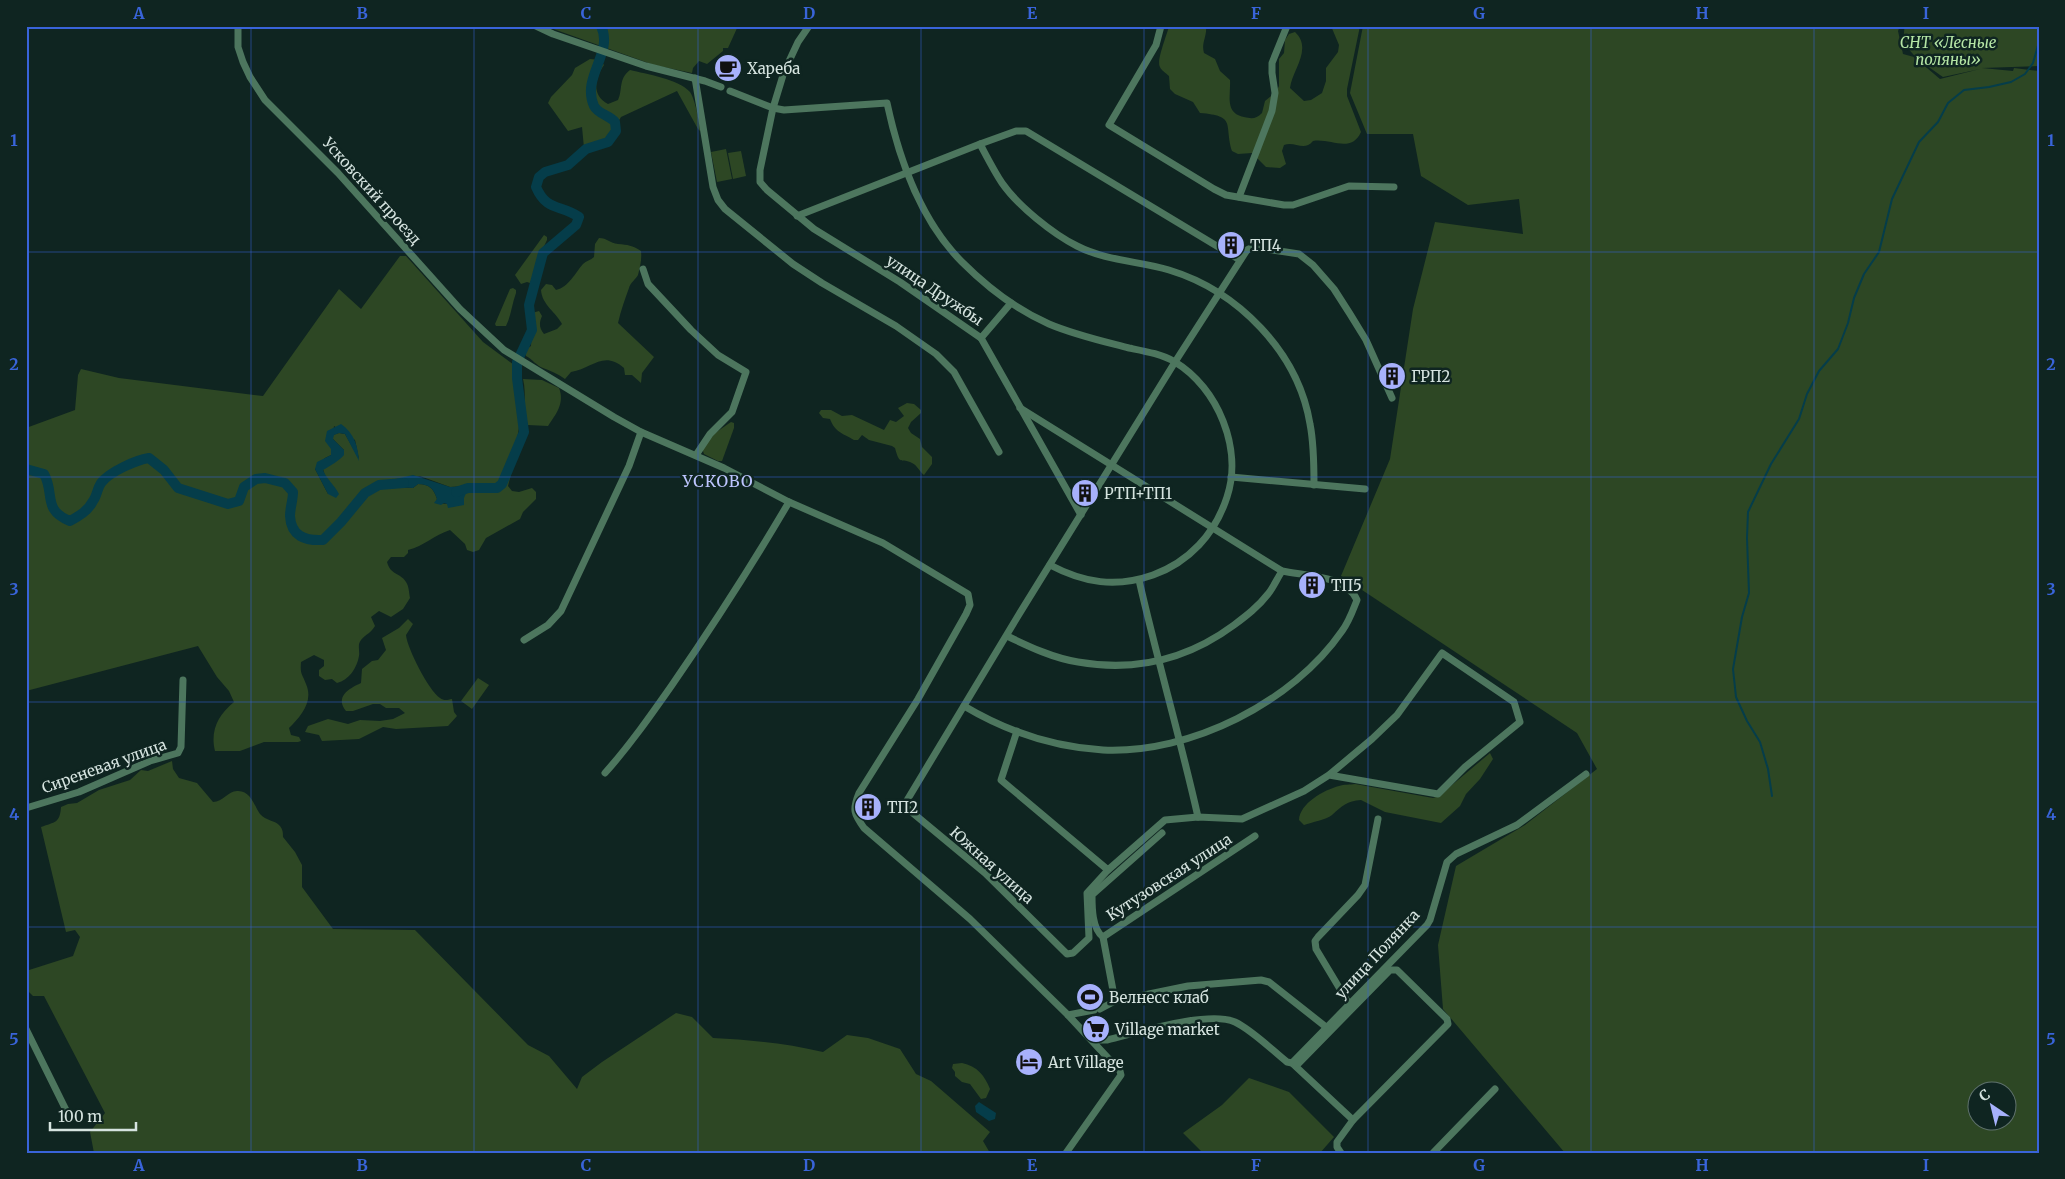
<svg xmlns="http://www.w3.org/2000/svg" width="2065" height="1179" font-family="Merriweather,serif">
<style>
.green{fill:#2d4724;fill-rule:evenodd}
.water{fill:#053d4a}
.lines{fill:none;stroke-linecap:round;stroke-linejoin:round}
.stream{stroke:#053d4a;stroke-width:2}
.river{stroke:#053d4a;stroke-width:10}
.street{stroke:#4d765e;stroke-width:7}
.grid{fill:none;stroke:#3964d9;stroke-width:1;stroke-opacity:0.55}
.labels{text-anchor:middle;dominant-baseline:central;stroke-width:5;stroke-linejoin:round;paint-order:stroke}
.park-label{font-size:15px;font-style:italic;fill:#b5e6a5;stroke:#0f2521}
.poi-label{font-size:15px;fill:#d6e4e0;stroke:#0f2521;text-anchor:start}
.street-label{font-size:15px;fill:#d6e4e0;stroke:#0f2521}
.neighbourhood-label{font-size:16px;letter-spacing:1px;fill:#bdc5fe;stroke:#0f2521}
.neatline{fill:none;stroke:#3964d9;stroke-width:2}
.grid-label{font-size:16px;text-anchor:middle;font-weight:bold;fill:#3964d9}
</style>
<rect width="100%" height="100%" fill="#0f2521"/>
<g class="green">
<path d="M545,26H738L728,48H723V51L707,64L699,61L693,68L692,73L654,65Z"/>
<path d="M1169,26L1206,27C1207,37 1201,43 1204,53L1215,59L1220,71L1230,80C1231,95 1224,113 1244,117C1252,119 1256,119 1262,113L1265,101L1276,92L1279,86V59L1284,53L1285,40L1289,34L1295,32C1313,49 1292,70 1290,88L1304,101L1311,100L1322,93L1326,81V68L1338,52L1339,45L1331,26H1360L1347,89V96L1361,132C1351,154 1331,138 1313,141C1304,152 1295,141 1284,145L1282,151L1286,164L1280,168L1266,167L1252,153L1238,154L1232,151C1224,124 1237,116 1200,113L1193,102L1175,94L1170,89L1169,76C1166,73 1161,70 1160,67C1156,61 1167,35 1169,26Z"/>
<path d="M1363,26H1900L1898,31L1903,54L1914,57L1940,79L1980,69L1943,77C1926,64 1898,51 1905,26H2039V66L1982,68L2013,71L2014,68L2039,71V1153H1565L1443,1009L1438,945L1456,866L1525,825L1597,769L1577,733L1341,576L1390,459L1413,309L1435,222L1523,234L1519,199L1468,205L1421,176L1413,134H1367L1350,93ZM1978,1092H2008V1122H1978Z"/>
<path d="M590,59L600,60L604,65C595,78 591,95 608,104L618,100C623,90 618,79 630,70C646,74 679,79 690,92C695,99 699,121 701,130L700,131L698,129L677,91L621,117L608,139L584,148L582,127L568,131L548,103L551,97L572,75L575,68Z"/>
<path d="M726,149L732,179L717,182L711,152Z"/>
<path d="M741,151L746,176L733,179L728,153Z"/>
<path d="M544,235L547,237V240L535,265V272L530,283L527,282L521,284L515,275Z"/>
<path d="M599,238C607,238 610,243 618,244C628,245 632,245 641,251C642,259 640,267 638,275C636,279 630,283 629,288C625,299 621,310 618,323L654,357L642,373L641,383L632,375H625L624,368C603,350 592,369 571,372L565,379C558,374 551,371 543,368C537,366 532,359 526,356L525,350L531,346L532,313L539,311L542,316C539,323 539,328 544,334L557,329L562,324C556,312 542,305 541,290L546,284L552,285L556,290C569,287 575,273 583,264C586,261 591,260 594,257L595,244Z"/>
<path d="M400,256H406L483,342L514,365C511,376 517,385 518,396C522,425 518,442 507,469L511,474L508,486L512,491L519,492L532,488L536,492V499L523,512L520,519L486,538L479,550L473,552L467,550L465,544L450,530C434,535 424,546 408,550V553L404,557H391L387,562C391,576 400,572 406,582C409,586 409,593 410,598L403,609L391,617L379,611L371,617L375,626C371,633 366,634 361,640C357,645 360,651 359,656C357,668 349,680 337,683L332,679L325,680L319,676V670L324,666V660L314,655L301,662C300,675 302,673 306,684C314,702 300,717 289,728L291,735L299,737L301,741L298,742H264L240,751H215C210,731 218,715 234,702L229,691L217,677L198,646L26,691V428L75,410L78,375L81,369L119,378L263,396L339,289L361,309ZM334,426L355,440L359,459L345,434L339,433L333,435V439L344,450L334,462L323,469L326,479L328,494L315,469L325,458L331,455ZM420,476L450,487L469,486L459,505L448,507V504L435,503L437,499C434,489 429,484 418,484L413,488L394,487L390,482Z"/>
<path d="M513,288L516,290V293C512,304 511,316 506,326H496L495,324L510,289Z"/>
<path d="M523,379L542,380L559,388C565,403 556,414 548,426L528,425C522,410 527,394 523,379Z"/>
<path d="M907,403L914,404L921,410V413L911,422L908,428L911,433L920,439L922,447L932,457V464L924,475C920,472 917,465 912,463C901,457 900,467 895,448L892,446L869,440L862,435L858,440H854C842,433 835,432 830,419L823,418L819,413L821,410H831L842,416L852,415L884,430L890,420L896,422L904,416L898,408Z"/>
<path d="M731,422L734,423V428L722,461H718L704,454L702,448L715,433Z"/>
<path d="M408,619L413,624L406,635C407,648 429,691 440,698C444,701 447,700 452,699L454,712L457,716L448,726L396,729L383,727L359,739L322,741L319,735L305,732L308,726L328,719L348,724L360,720L380,721L393,719L405,713L399,708H386L380,704H373L353,711H346C335,697 348,689 361,683L362,669L372,661L378,660L386,650L382,638L399,628Z"/>
<path d="M478,678L489,685L472,709L461,701Z"/>
<path d="M1490,753L1493,759L1480,779L1466,794L1460,806L1441,823L1385,812L1361,800C1347,801 1342,806 1332,815C1326,820 1312,822 1304,825L1299,820C1300,803 1324,790 1339,786C1344,784 1350,785 1355,784L1433,798L1439,796Z"/>
<path d="M172,761L173,769L179,778L197,783L213,802C223,802 228,791 237,791C251,790 254,806 260,814C266,821 275,820 280,826C283,830 283,833 283,837L295,852L302,865V887L333,929L415,930L528,1045L549,1056L577,1089L582,1077L602,1062L676,1013L692,1017L713,1038C750,1040 786,1043 823,1052L847,1035L868,1038L900,1049L916,1074L931,1081L990,1132L983,1141L990,1153H94L90,1132L105,1113L44,996H33L26,989V971L73,956L80,937L75,930L66,932L41,827C55,822 60,823 61,807L68,804L77,803L99,790L130,780L141,770L148,771Z"/>
<path d="M962,1063C977,1066 985,1076 990,1089L986,1098L981,1099L970,1084L962,1082L955,1076V1072L952,1068L953,1064Z"/>
<path d="M1249,1078L1289,1092L1334,1137L1320,1153H1203L1183,1133L1222,1105Z"/>
</g>
<g class="water">
<path d="M341,424C354,433 358,446 359,461L345,434L339,433L334,435L333,439L344,450V455C339,461 330,466 323,470C327,480 334,484 339,494L336,498L328,494L315,469L317,462L331,455V449L325,441L327,431Z"/>
<path d="M413,475L450,487L469,486L464,498V505L448,508L447,504L444,503L441,505L434,503L437,499C434,489 429,484 418,484L413,488L393,487L387,481Z"/>
<path d="M979,1102L996,1113L995,1119L989,1121L976,1112L975,1106Z"/>
</g>
<g class="lines">
<path class="stream" d="M1772,796L1768,769L1760,742L1747,721L1736,697L1733,669L1742,617L1749,593L1747,538L1748,512L1771,464L1799,419L1807,394L1819,371L1838,349L1848,323L1854,298L1864,274L1879,252L1892,199L1919,142L1938,122L1948,103L1964,90L1989,87L2011,82L2025,74L2033,63L2039,42"/>
<g class="river">
<path d="M26,469L44,474C55,493 42,510 70,521C79,516 88,511 93,501C97,496 97,489 101,483C109,472 136,460 149,458L164,470L178,488L228,504L239,501L244,487L256,479L265,478L285,483L293,492C293,500 290,508 290,516C291,536 305,541 323,540L341,522L365,493L379,485L404,483"/>
<path d="M456,492L468,488H497L502,484L524,432L517,378V362L532,330L529,305L543,253L576,225L579,217C560,204 547,212 536,187L539,177L545,172L568,165L586,149L608,142L616,131L615,122C609,115 598,114 594,106C581,77 614,53 601,26"/>
</g>
<g class="street">
<path d="M238,26V47L243,62L250,77L265,100L338,173L460,309L504,350L614,417L641,432L724,468L789,502L883,543L968,594L970,605L966,614L918,699L859,793C852,810 854,814 864,828L970,919L1068,1015L1120,1071L1121,1075L1066,1153"/>
<path d="M536,26L553,34L646,66L705,81L721,87"/>
<path d="M809,26L798,42L784,72L773,108L760,170V182L767,190L814,229L900,282L981,338L1081,515"/>
<path d="M1161,26L1156,45L1109,125L1214,189L1226,195L1284,205H1293L1349,186L1394,187"/>
<path d="M695,78L713,187L718,200L725,209L793,264L822,283L896,326L936,354L954,372L999,452"/>
<path d="M730,91L773,108L784,110L887,103C899,159 920,220 962,262C987,287 1017,310 1049,324C1075,335 1102,341 1129,348C1144,351 1162,354 1175,362C1218,388 1243,449 1227,497C1215,534 1189,562 1153,575C1116,588 1084,583 1050,565"/>
<path d="M980,144C987,157 994,171 1002,183C1018,206 1053,234 1077,246C1106,261 1139,261 1169,270C1238,291 1298,352 1310,424C1314,444 1314,465 1314,485"/>
<path d="M1239,197L1272,111L1275,93L1272,73V63L1287,26"/>
<path d="M797,216L980,144L1016,131H1026L1240,260"/>
<path d="M643,269L648,284L691,330L718,355L746,372L732,412L710,434L696,455"/>
<path d="M981,338L1011,303"/>
<path d="M1231,477L1365,489"/>
<path d="M1139,580C1157,659 1180,737 1198,817"/>
<path d="M1007,636C1030,647 1053,658 1078,662C1135,672 1188,659 1234,625C1246,616 1258,607 1268,594C1273,588 1277,579 1282,571"/>
<path d="M524,640L548,625L561,611L629,466L641,432"/>
<path d="M964,706C1006,731 1054,747 1103,750C1191,754 1293,702 1342,631C1349,622 1353,610 1357,600C1346,575 1306,576 1282,571L1020,408"/>
<path d="M1017,731L1001,780L1108,870L1165,820L1198,817L1242,819L1304,791L1329,775L1372,739L1397,715L1442,653L1514,702L1520,722L1465,767L1438,794L1329,775"/>
<path d="M605,773C630,745 651,715 672,685C714,624 752,565 789,502"/>
<path d="M26,808L79,792L150,761L178,753L181,747L183,680"/>
<path d="M1108,870L1087,893L1089,938L1073,953L1067,954L985,873L908,809L906,802L1018,616L1175,362L1247,250L1253,247L1299,254L1313,265L1334,289L1350,314L1366,340L1392,398"/>
<path d="M1103,937C1092,929 1092,907 1092,895L1162,833"/>
<path d="M1115,1001L1103,937L1255,836"/>
<path d="M1349,1004L1316,949L1315,941L1318,937L1358,895L1365,885L1378,819"/>
<path d="M1100,1009L1115,1001L1188,986L1261,980L1269,982L1326,1027"/>
<path d="M1068,1015L1094,1010"/>
<path d="M26,1029L66,1110"/>
<path d="M1093,1040H1107C1137,1033 1208,1010 1235,1022C1252,1030 1272,1050 1287,1062L1292,1063L1353,1120L1337,1142V1147L1341,1153"/>
<path d="M1292,1063L1427,925L1430,920L1447,862L1456,854L1517,825L1586,774"/>
<path d="M1296,1066L1390,970H1397L1447,1019L1448,1024L1353,1120"/>
<path d="M1433,1153L1495,1089"/>
</g>
</g>
<path class="grid" d="M251,26V1153M474,26V1153M698,26V1153M921,26V1153M1144,26V1153M1368,26V1153M1591,26V1153M1814,26V1153M26,252H2039M26,477H2039M26,702H2039M26,927H2039"/>
<defs>
<g id="cafe-disc" transform="scale(1.4375)"><circle r="9.5" fill="#a7b1fc" stroke="#0f2521"/><path d="M-5.5-4.5H6V0H3Q3 3.5 0 3.5H-2.5Q-5.5 3.5-5.5 0ZM3-3.2v2h1.7v-2ZM-6 4.5H4V6H-6Z" fill="#111"/></g>
<g id="building-disc" transform="scale(1.4375)"><circle r="9.5" fill="#a7b1fc" stroke="#0f2521"/><path d="M-4-6H4V6H1V3H-1V6H-4ZM-2.5-4.3h1.7v1.8h-1.7ZM.8-4.3h1.7v1.8H.8ZM-2.5-1h1.7V.8h-1.7ZM.8-1h1.7V.8H.8Z" fill="#111"/></g>
<g id="stadium-disc" transform="scale(1.4375)"><circle r="9.5" fill="#a7b1fc" stroke="#0f2521"/><path d="M0-5a6.5 5 0 1 0 0 10a6.5 5 0 1 0 0-10ZM-3.5-1.8h7v3.6h-7Z" fill="#111"/></g>
<g id="supermarket-disc" transform="scale(1.4375)"><circle r="9.5" fill="#a7b1fc" stroke="#0f2521"/><path d="M-6-5.5h2.5l.6 2H6L4.5 2H-2.5L-4.4-4H-6ZM-1.5 3.2a1.3 1.3 0 1 0 .1 0ZM3 3.2a1.3 1.3 0 1 0 .1 0Z" fill="#111"/></g>
<g id="hotel-disc" transform="scale(1.4375)"><circle r="9.5" fill="#a7b1fc" stroke="#0f2521"/><path d="M-6-4.5h1.5V1H6V5H4.5V3h-9V5H-6ZM-4 0a1.8 1.8 0 1 1 3.6 0ZM.5 0V-2.5h3Q6-2.5 6 0Z" fill="#111"/></g>
</defs>
<g fill-rule="evenodd">
<use href="#cafe-disc" x="728" y="68"/>
<use href="#building-disc" x="1231" y="245"/>
<use href="#building-disc" x="1392" y="376"/>
<use href="#building-disc" x="1085" y="493"/>
<use href="#building-disc" x="1312" y="585"/>
<use href="#building-disc" x="868" y="807"/>
<use href="#stadium-disc" x="1090" y="997"/>
<use href="#supermarket-disc" x="1096" y="1029"/>
<use href="#hotel-disc" x="1029" y="1062"/>
</g>
<g class="labels">
<g class="park-label">
<text x="1948" y="42">СНТ «Лесные<tspan x="1948" dy="17">поляны»</tspan></text>
</g>
<g class="poi-label">
<text x="747" y="68">Хареба</text>
<text x="1250" y="245">ТП4</text>
<text x="1411" y="376">ГРП2</text>
<text x="1104" y="493">РТП+ТП1</text>
<text x="1331" y="585">ТП5</text>
<text x="887" y="807">ТП2</text>
<text x="1109" y="997">Велнесс клаб</text>
<text x="1115" y="1029">Village market</text>
<text x="1048" y="1062">Art Village</text>
</g>
<g class="street-label">
<text transform="translate(372 191) rotate(48)">Усковский проезд</text>
<text transform="translate(935 290) rotate(34)">улица Дружбы</text>
<text transform="translate(104 766) rotate(-20)">Сиреневая улица</text>
<text transform="translate(992 865) rotate(42)">Южная улица</text>
<text transform="translate(1169 877) rotate(-33)">Кутузовская улица</text>
<text transform="translate(1377 954) rotate(-47)">улица Полянка</text>
</g>
<g class="neighbourhood-label">
<text x="718" y="481">УСКОВО</text>
</g>
</g>
<rect width="2065" height="1179" fill="none" stroke="#0f2521" stroke-width="55"/>
<g transform="translate(1992 1106) rotate(325)"><circle r="24" fill="#0f2521" stroke="#5f716d"/>
<path d="M0-4L9 19L0 12L-9 19Z" fill="#a7b1fc"/>
<text y="-8" font-size="14" font-weight="bold" text-anchor="middle" fill="#d6e4e0">С</text>
</g>
<path d="M50 1122v8h86v-8" fill="none" stroke="#d6e4e0" stroke-width="2.5"/>
<text x="58" y="1122" font-size="15" fill="#d6e4e0" stroke="#0f2521" stroke-width="4" paint-order="stroke">100 m</text>
<rect x="28" y="28" width="2010" height="1124" class="neatline"/>
<g class="grid-label">
<text x="139" y="19">A</text>
<text x="362" y="19">B</text>
<text x="586" y="19">C</text>
<text x="809" y="19">D</text>
<text x="1032" y="19">E</text>
<text x="1256" y="19">F</text>
<text x="1479" y="19">G</text>
<text x="1702" y="19">H</text>
<text x="1926" y="19">I</text>
<text x="14" y="146">1</text>
<text x="2051" y="146">1</text>
<text x="14" y="370">2</text>
<text x="2051" y="370">2</text>
<text x="14" y="595">3</text>
<text x="2051" y="595">3</text>
<text x="14" y="820">4</text>
<text x="2051" y="820">4</text>
<text x="14" y="1045">5</text>
<text x="2051" y="1045">5</text>
<text x="139" y="1171">A</text>
<text x="362" y="1171">B</text>
<text x="586" y="1171">C</text>
<text x="809" y="1171">D</text>
<text x="1032" y="1171">E</text>
<text x="1256" y="1171">F</text>
<text x="1479" y="1171">G</text>
<text x="1702" y="1171">H</text>
<text x="1926" y="1171">I</text>
</g>
</svg>
